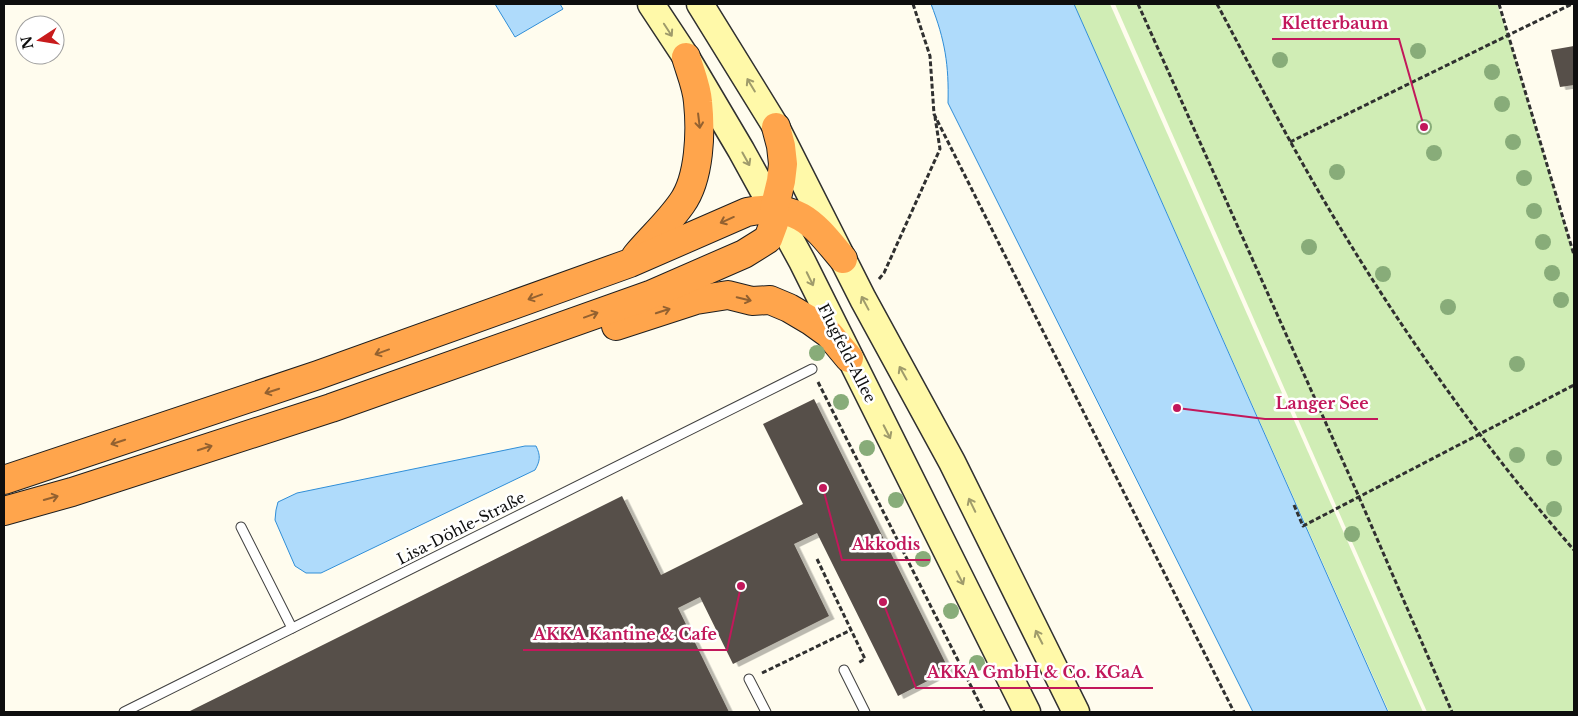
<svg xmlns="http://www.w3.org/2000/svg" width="1578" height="716" font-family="'Libre Baskerville',serif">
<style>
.green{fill:#d0edb5}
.water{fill:#afdbfb;stroke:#308ed7}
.building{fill:#574f49;filter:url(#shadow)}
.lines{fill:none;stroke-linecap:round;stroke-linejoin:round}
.lane-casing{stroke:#414141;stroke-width:11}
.secondary-casing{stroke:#303030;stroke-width:29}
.highway-casing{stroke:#1f1f1f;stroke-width:30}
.path{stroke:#303030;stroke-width:3;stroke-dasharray:5 2.5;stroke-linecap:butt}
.lane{stroke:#fff;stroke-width:9}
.secondary{stroke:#fff9a9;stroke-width:26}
.highway{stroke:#ffa54c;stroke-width:28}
.tree{fill:#88ac79}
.oneway{stroke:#9f9b6b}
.oneway2{stroke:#936130}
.labels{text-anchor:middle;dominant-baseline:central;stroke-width:5;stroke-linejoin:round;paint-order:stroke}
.street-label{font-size:15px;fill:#0e0e0e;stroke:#fff}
.leader{fill:none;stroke:#c2185b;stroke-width:2}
.callout-dot{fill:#c2185b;stroke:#fff;stroke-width:2}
.callout-label{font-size:16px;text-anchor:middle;font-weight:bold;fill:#c2185b;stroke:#fff;stroke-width:5;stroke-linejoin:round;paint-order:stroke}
</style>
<defs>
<filter id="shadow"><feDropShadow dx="5.5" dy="3" stdDeviation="0" flood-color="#0004"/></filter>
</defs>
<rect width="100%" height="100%" fill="#fffcee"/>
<g class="green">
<path d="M1074,4H1110L1423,712H1389Z"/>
<path d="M1115,4H1497L1508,35L1574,255V712H1427Z"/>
</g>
<g class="water">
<path d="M495,4H560L563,9L515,37Z"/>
<path d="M931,4H1074L1388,712H1253L948,103C949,65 945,40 931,4Z"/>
<path d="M525,446H536C541,456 540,461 535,470L321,573H306L295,566L275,520L276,510L278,502L297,493Z"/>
</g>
<g class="building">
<path d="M1574,46V85L1560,87L1551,50Z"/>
<path d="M814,399L949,670L898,696L817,533L794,544L829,616L733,664L700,597L678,608L729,712H188L622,496L661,575L803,504L763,424Z"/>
</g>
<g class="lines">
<g class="lane-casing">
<g id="lane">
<path d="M241,527L292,628"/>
<path d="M844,670L865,712"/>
<path d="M749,679L766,712"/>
<path d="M124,712L812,369"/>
</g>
</g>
<g class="secondary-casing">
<g id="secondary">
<path d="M651,4L686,57L741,150L802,261L1027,712"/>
<path d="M700,4L776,127L863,299L952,462L1076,712"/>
</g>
</g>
<g class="highway-casing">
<g id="highway">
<path d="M636,256C651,238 669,222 682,203C700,178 701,131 698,102C697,87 690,71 686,57"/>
<path d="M616,326L696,300L728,295L752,301L770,300L789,308L811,321L829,334L849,358"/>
<path d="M4,480L318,375L630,263L747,212C799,202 813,223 843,259"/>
<path d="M4,511L72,492L331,408L650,295L744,254L768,239L774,223V210L781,181L783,164L781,146L776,127"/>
</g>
</g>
<g class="path">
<path d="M913,4L930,56L934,114L1234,712"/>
<path d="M1138,4L1359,497L1452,712"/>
<path d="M1217,4C1241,49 1265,95 1290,141C1369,284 1466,427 1574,550"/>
<path d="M1499,4L1574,255"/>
<path d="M1290,142L1572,4"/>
<path d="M879,279L884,273L940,149L935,117"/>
<path d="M818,382L984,712"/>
<path d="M1294,505L1303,526L1574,385"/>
<path d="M817,559L865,659L858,663"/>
<path d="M762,673L851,630"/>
</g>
<use href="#lane" class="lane"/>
<use href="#secondary" class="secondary"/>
<use href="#highway" class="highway"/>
</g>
<g class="tree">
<circle cx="1418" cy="51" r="8"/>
<circle cx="1280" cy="60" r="8"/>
<circle cx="1492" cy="72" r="8"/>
<circle cx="1502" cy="104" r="8"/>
<circle cx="1424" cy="127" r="8"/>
<circle cx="1513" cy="142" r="8"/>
<circle cx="1434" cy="153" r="8"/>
<circle cx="1337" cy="172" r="8"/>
<circle cx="1524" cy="178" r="8"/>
<circle cx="1534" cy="211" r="8"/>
<circle cx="1543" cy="242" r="8"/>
<circle cx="1309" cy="247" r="8"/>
<circle cx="1552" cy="273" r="8"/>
<circle cx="1383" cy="274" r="8"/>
<circle cx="1561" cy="300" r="8"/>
<circle cx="1448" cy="307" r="8"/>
<circle cx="817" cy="353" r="8"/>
<circle cx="1517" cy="364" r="8"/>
<circle cx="841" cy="402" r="8"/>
<circle cx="867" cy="448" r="8"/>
<circle cx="1517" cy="455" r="8"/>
<circle cx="1554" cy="458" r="8"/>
<circle cx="896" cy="500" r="8"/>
<circle cx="1554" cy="509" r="8"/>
<circle cx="1352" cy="534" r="8"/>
<circle cx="923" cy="559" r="8"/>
<circle cx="951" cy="611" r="8"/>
<circle cx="977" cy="663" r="8"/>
</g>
<defs><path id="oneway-shaft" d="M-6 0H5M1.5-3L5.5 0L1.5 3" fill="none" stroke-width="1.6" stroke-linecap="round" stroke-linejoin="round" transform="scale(1.25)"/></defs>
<g class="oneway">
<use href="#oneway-shaft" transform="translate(668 30) rotate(57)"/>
<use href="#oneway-shaft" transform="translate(751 85) rotate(-121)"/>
<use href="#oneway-shaft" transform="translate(746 159) rotate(61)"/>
<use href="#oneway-shaft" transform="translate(810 279) rotate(64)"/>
<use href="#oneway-shaft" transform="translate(865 303) rotate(-118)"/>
<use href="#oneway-shaft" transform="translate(903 373) rotate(-119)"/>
<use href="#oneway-shaft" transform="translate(887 432) rotate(63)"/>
<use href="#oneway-shaft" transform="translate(972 505) rotate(-116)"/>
<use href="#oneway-shaft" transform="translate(960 578) rotate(63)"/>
<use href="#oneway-shaft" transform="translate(1039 637) rotate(-117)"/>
</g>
<g class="oneway2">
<use href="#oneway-shaft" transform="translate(699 121) rotate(83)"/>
<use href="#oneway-shaft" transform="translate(727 220) rotate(156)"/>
<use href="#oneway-shaft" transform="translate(535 297) rotate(160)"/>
<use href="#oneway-shaft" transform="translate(744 299) rotate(13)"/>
<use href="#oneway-shaft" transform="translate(663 311) rotate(-18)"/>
<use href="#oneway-shaft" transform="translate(591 315) rotate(-20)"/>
<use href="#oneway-shaft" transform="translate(382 352) rotate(160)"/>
<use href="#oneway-shaft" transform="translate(272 391) rotate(162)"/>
<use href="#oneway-shaft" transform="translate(118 442) rotate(162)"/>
<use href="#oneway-shaft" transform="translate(205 448) rotate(-18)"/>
<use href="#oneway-shaft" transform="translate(51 498) rotate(-16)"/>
</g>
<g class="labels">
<g class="street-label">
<text transform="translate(847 353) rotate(63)">Flugfeld-Allee</text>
<text transform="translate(461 528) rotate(-27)">Lisa-Döhle-Straße</text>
</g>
</g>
<path class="leader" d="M1424 127L1399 39H1272M1177 408L1265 419H1378M823 488L842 560H930M741 586L727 650H523M883 602L916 688H1153"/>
<g class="callout-dot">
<circle cx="1424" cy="127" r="5"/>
<circle cx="1177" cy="408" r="5"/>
<circle cx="823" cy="488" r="5"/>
<circle cx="741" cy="586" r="5"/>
<circle cx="883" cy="602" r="5"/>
</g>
<g class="callout-label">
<text x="1335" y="29">Kletterbaum</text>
<text x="1322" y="409">Langer See</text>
<text x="886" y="550">Akkodis</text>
<text x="625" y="640">AKKA Kantine &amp; Cafe</text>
<text x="1035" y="678">AKKA GmbH &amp; Co. KGaA</text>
</g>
<rect width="1578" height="716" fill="none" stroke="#0e0e0e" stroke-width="10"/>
<g transform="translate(40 40) rotate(258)"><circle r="24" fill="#ffffff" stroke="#9f9f9f"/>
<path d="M0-4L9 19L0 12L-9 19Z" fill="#c81b1c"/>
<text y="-8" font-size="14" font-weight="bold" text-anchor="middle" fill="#0e0e0e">N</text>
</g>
</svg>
